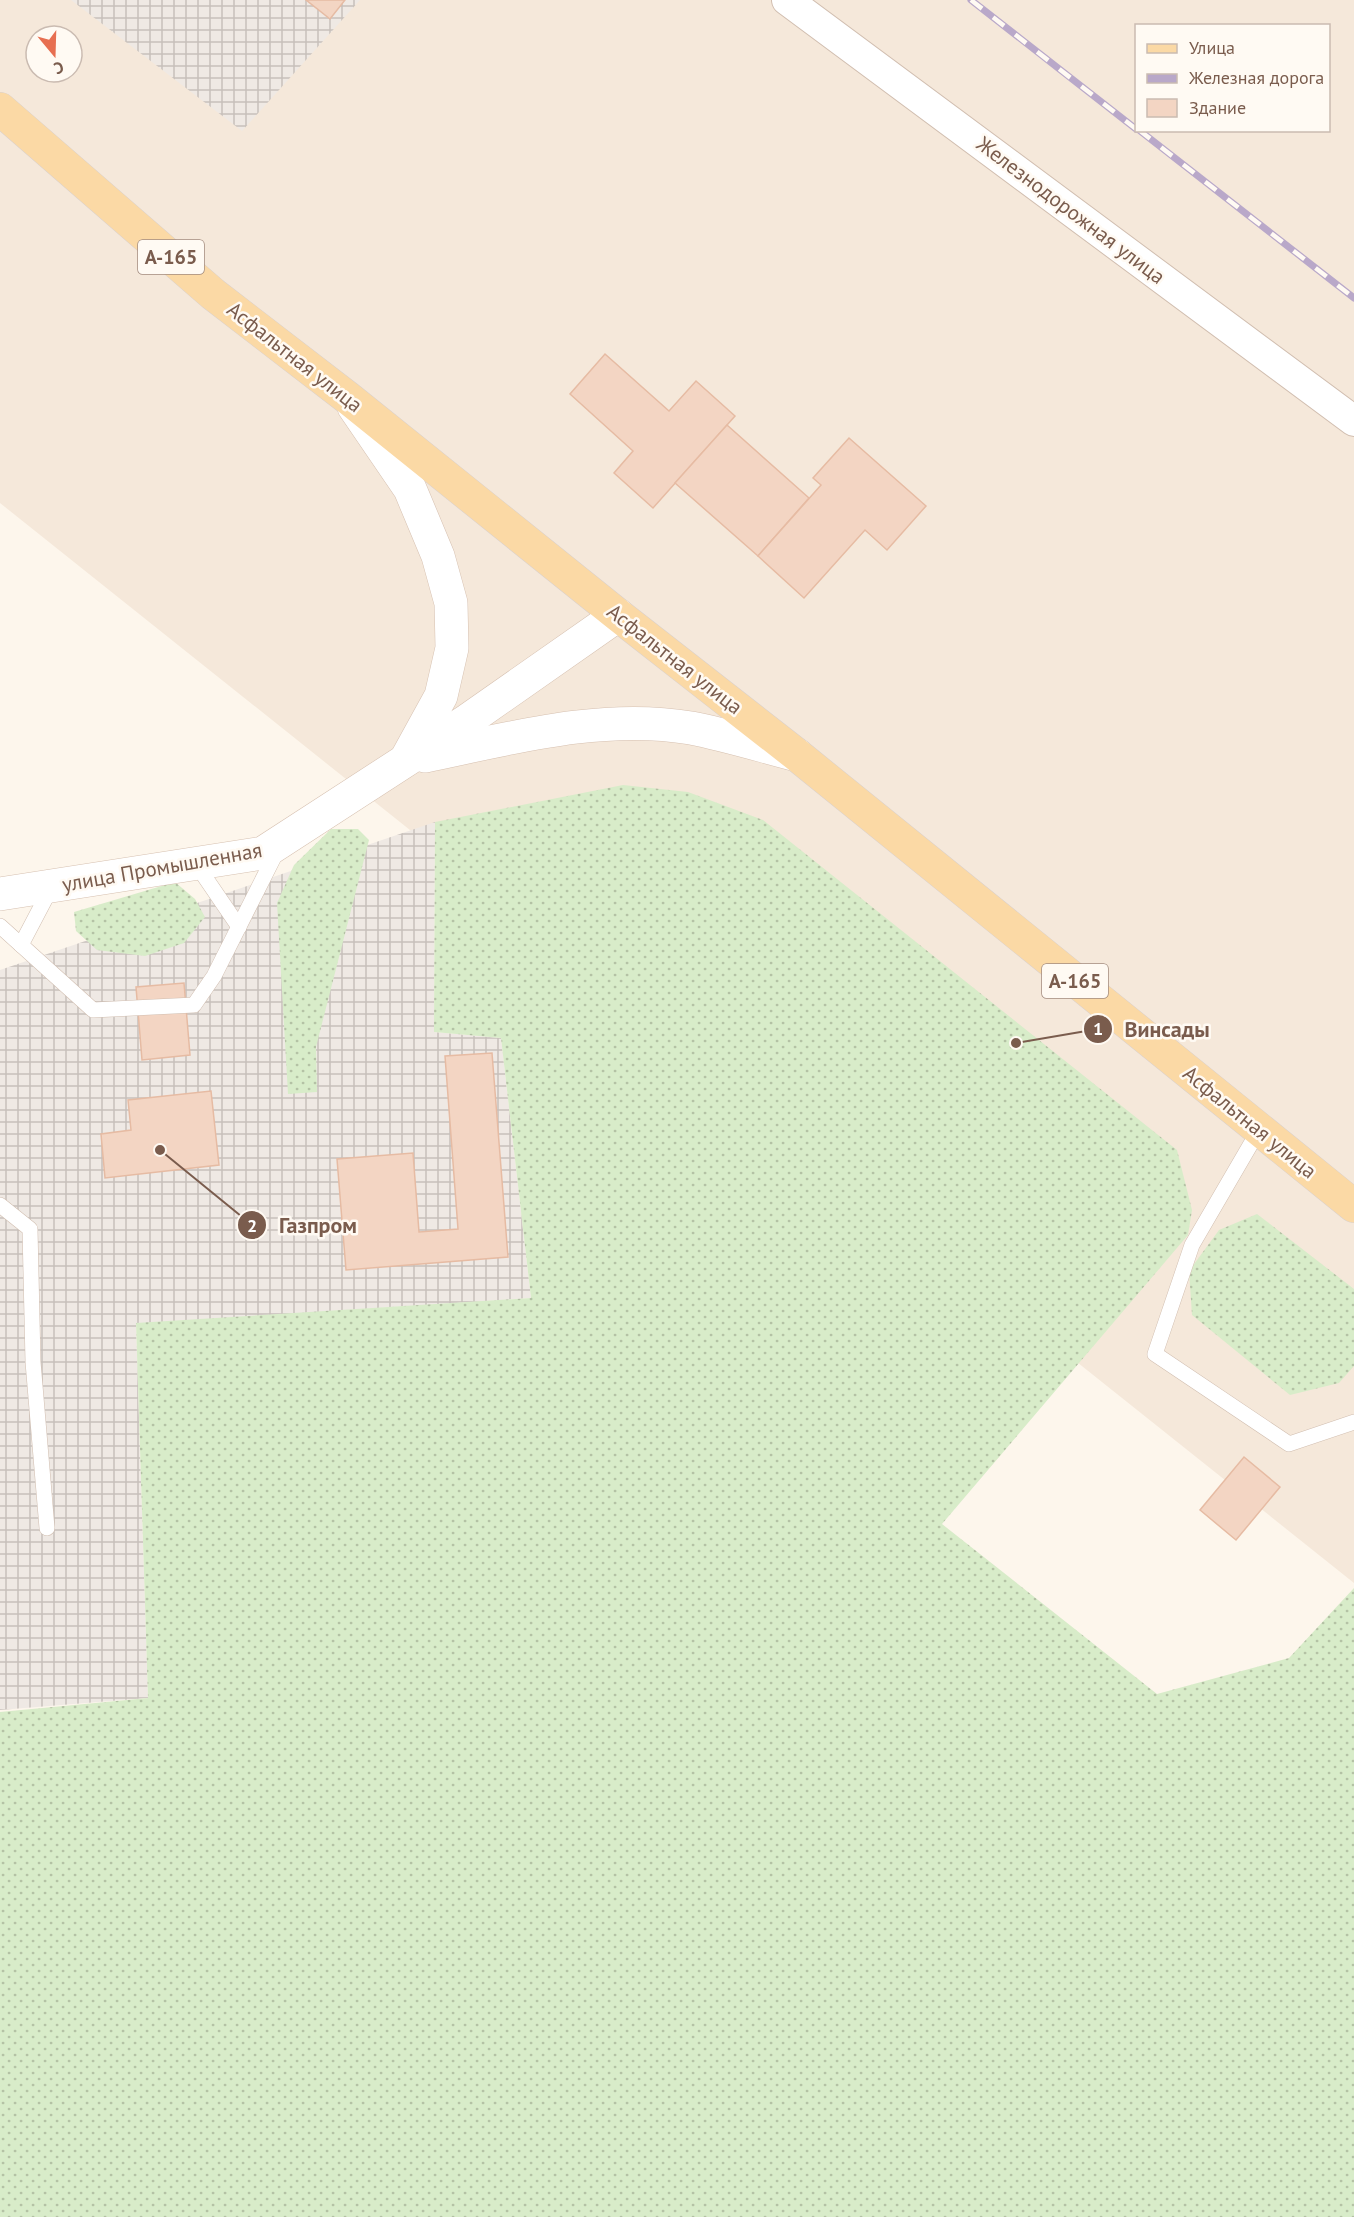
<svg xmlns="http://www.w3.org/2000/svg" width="1354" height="2217" font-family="'PT Sans',sans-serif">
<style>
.residential{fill:#f5e8da;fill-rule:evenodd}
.industrial{fill:url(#industrial-grid)}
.grass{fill:url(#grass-dots)}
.building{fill:#f3d5c3;stroke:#e6bba3;stroke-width:1.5}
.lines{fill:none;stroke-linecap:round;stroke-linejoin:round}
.lane-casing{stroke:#d1beb0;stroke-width:16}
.street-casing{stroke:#d1beb0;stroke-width:32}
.secondary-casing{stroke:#d6c0b0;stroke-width:34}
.primary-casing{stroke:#dad1cd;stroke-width:34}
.lane{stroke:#fff;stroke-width:15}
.street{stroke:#fff;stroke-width:30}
.secondary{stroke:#fff;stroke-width:33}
.primary{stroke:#fbd9a5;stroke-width:33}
.rail-casing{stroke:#b9a8c9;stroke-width:7}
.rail{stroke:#fffaf3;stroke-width:4.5;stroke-dasharray:14;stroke-linecap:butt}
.labels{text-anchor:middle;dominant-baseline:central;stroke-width:5;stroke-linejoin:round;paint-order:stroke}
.shield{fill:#fffaf3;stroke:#a28b7f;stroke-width:1.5}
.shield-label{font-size:20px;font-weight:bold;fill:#7a5c4d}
.street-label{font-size:21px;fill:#7a5c4d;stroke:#fffaf3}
.leader{fill:none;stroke:#7a5c4d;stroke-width:2}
.callout-dot{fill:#7a5c4d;stroke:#fffaf3;stroke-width:2}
.mark-label{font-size:18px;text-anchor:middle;font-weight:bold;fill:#fff}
.callout-label{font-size:22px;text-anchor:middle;font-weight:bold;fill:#7a5c4d;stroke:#fffaf3;stroke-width:5;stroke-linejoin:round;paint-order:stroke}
</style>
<defs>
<pattern id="industrial-grid" width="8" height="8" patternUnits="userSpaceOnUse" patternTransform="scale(1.5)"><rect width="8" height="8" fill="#efe9e4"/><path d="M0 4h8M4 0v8" fill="none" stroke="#c7c0bb"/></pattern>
<pattern id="grass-dots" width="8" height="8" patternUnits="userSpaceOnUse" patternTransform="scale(1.5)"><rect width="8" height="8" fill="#d8ecc9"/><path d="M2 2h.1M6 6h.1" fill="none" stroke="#b4c2a5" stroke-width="1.8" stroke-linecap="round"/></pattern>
</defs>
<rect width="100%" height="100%" fill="#fdf6ec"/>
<path class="residential" d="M0,0H1354V1583L0,503ZM1136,26H1328V130H1136ZM36,36H72V72H36Z"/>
<g class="industrial">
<path d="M71,0H360L242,131Z"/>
<path d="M435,822L434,1032L501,1038L531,1298L136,1324L148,1698L0,1710V970Z"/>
</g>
<g class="grass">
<path d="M623,785L688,792L763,820L1177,1150L1192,1210L1188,1235L942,1524L1157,1694L1289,1658L1354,1588V2217H0V1712L148,1698L136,1323L531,1298L501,1038L434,1032L435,822Z"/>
<path d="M331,829H358L369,840L316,1047L317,1092L288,1094L277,903L294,865Z"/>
<path d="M175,882L195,899L205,917L184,943L145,956L97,950L76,931L74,912Z"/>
<path d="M1257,1214L1354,1289V1366L1339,1383L1290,1395L1192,1315L1189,1271L1219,1230Z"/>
</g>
<g class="building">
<path d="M306,0H345L330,19Z"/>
<path d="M605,354L669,411L696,381L735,416L653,508L614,473L633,451L570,394Z"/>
<path d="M727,425L809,498L758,556L675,483Z"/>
<path d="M849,438L926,506L887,550L865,530L804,598L758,556L821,485L813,478Z"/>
<path d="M184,983L190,1055L142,1060L136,987Z"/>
<path d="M492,1053L508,1257L346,1270L337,1159L413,1153L419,1232L458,1229L445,1056Z"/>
<path d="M211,1091L219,1165L105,1178L101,1134L131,1130L128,1100Z"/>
<path d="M1244,1457L1280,1487L1236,1540L1200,1510Z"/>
</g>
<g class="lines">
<g class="lane-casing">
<g id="lane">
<path d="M196,864L239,927"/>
<path d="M0,926L93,1010L194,1005L214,976L277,851"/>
<path d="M21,945L52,886"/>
<path d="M1259,1130L1192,1245L1155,1354L1289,1444L1354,1422"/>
<path d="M0,1205L30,1229L33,1362L47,1528"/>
</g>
</g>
<g class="street-casing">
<path id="street" d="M787,0L1354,421"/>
</g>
<g class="secondary-casing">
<g id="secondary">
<path d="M354,407L410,489L438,556L451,603L452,648L441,696L408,756"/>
<path d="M425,756C512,738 602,713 691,728C727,735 762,746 797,755"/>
<path d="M0,894L263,853L468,720L618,615"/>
</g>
</g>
<g class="primary-casing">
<path id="primary" d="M0,109L213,294L348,398L618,615L797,755L1354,1206"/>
</g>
<use href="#lane" class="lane"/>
<use href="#street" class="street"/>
<use href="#secondary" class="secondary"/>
<use href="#primary" class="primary"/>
<g class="rail-casing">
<g id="rail">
<path d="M971,0L1136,129"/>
<path d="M1139,130L1354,298"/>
</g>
</g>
<use href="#rail" class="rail"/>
</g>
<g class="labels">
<g class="shield">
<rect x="138" y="240" width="66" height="34" rx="4.5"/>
<rect x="1042" y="964" width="66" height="34" rx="4.5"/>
</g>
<g class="shield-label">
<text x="171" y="257">А-165</text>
<text x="1075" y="981">А-165</text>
</g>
<g class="street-label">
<text transform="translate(1071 210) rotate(37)">Железнодорожная улица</text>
<text transform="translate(295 357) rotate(38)">Асфальтная улица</text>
<text transform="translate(675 659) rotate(38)">Асфальтная улица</text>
<text transform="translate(162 867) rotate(-10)">улица Промышленная</text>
<text transform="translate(1250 1122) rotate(39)">Асфальтная улица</text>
</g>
</g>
<path class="leader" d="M1016 1043L1098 1029M160 1150L252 1225"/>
<g class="callout-dot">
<circle cx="1016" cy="1043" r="6"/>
<circle cx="160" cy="1150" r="6"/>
<circle cx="1098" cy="1029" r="15"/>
<circle cx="252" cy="1225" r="15"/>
</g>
<g class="mark-label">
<text x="1098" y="1035">1</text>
<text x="252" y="1232">2</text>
</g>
<g class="callout-label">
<text x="1167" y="1037">Винсады</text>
<text x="318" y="1233">Газпром</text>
</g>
<rect x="1135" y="24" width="195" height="108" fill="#fffaf3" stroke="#cabbb1" stroke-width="1.5"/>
<rect x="1147" y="44" width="30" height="9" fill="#fbd9a5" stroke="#cabbb1" stroke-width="1.5"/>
<text x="1189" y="54" font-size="18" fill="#7a5c4d">Улица</text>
<rect x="1147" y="74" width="30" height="9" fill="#b9a8c9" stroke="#cabbb1" stroke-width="1.5"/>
<text x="1189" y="84" font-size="18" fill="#7a5c4d">Железная дорога</text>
<rect x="1147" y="99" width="30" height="18" fill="#f3d5c3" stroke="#cabbb1" stroke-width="1.5"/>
<text x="1189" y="114" font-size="18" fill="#7a5c4d">Здание</text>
<g transform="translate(54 54) rotate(161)"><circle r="28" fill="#fffaf3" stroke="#cabbb1" stroke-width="1.5"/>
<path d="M0-4.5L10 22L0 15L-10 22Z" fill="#e76f51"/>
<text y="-9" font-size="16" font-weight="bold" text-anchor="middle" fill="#7a5c4d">С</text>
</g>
</svg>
